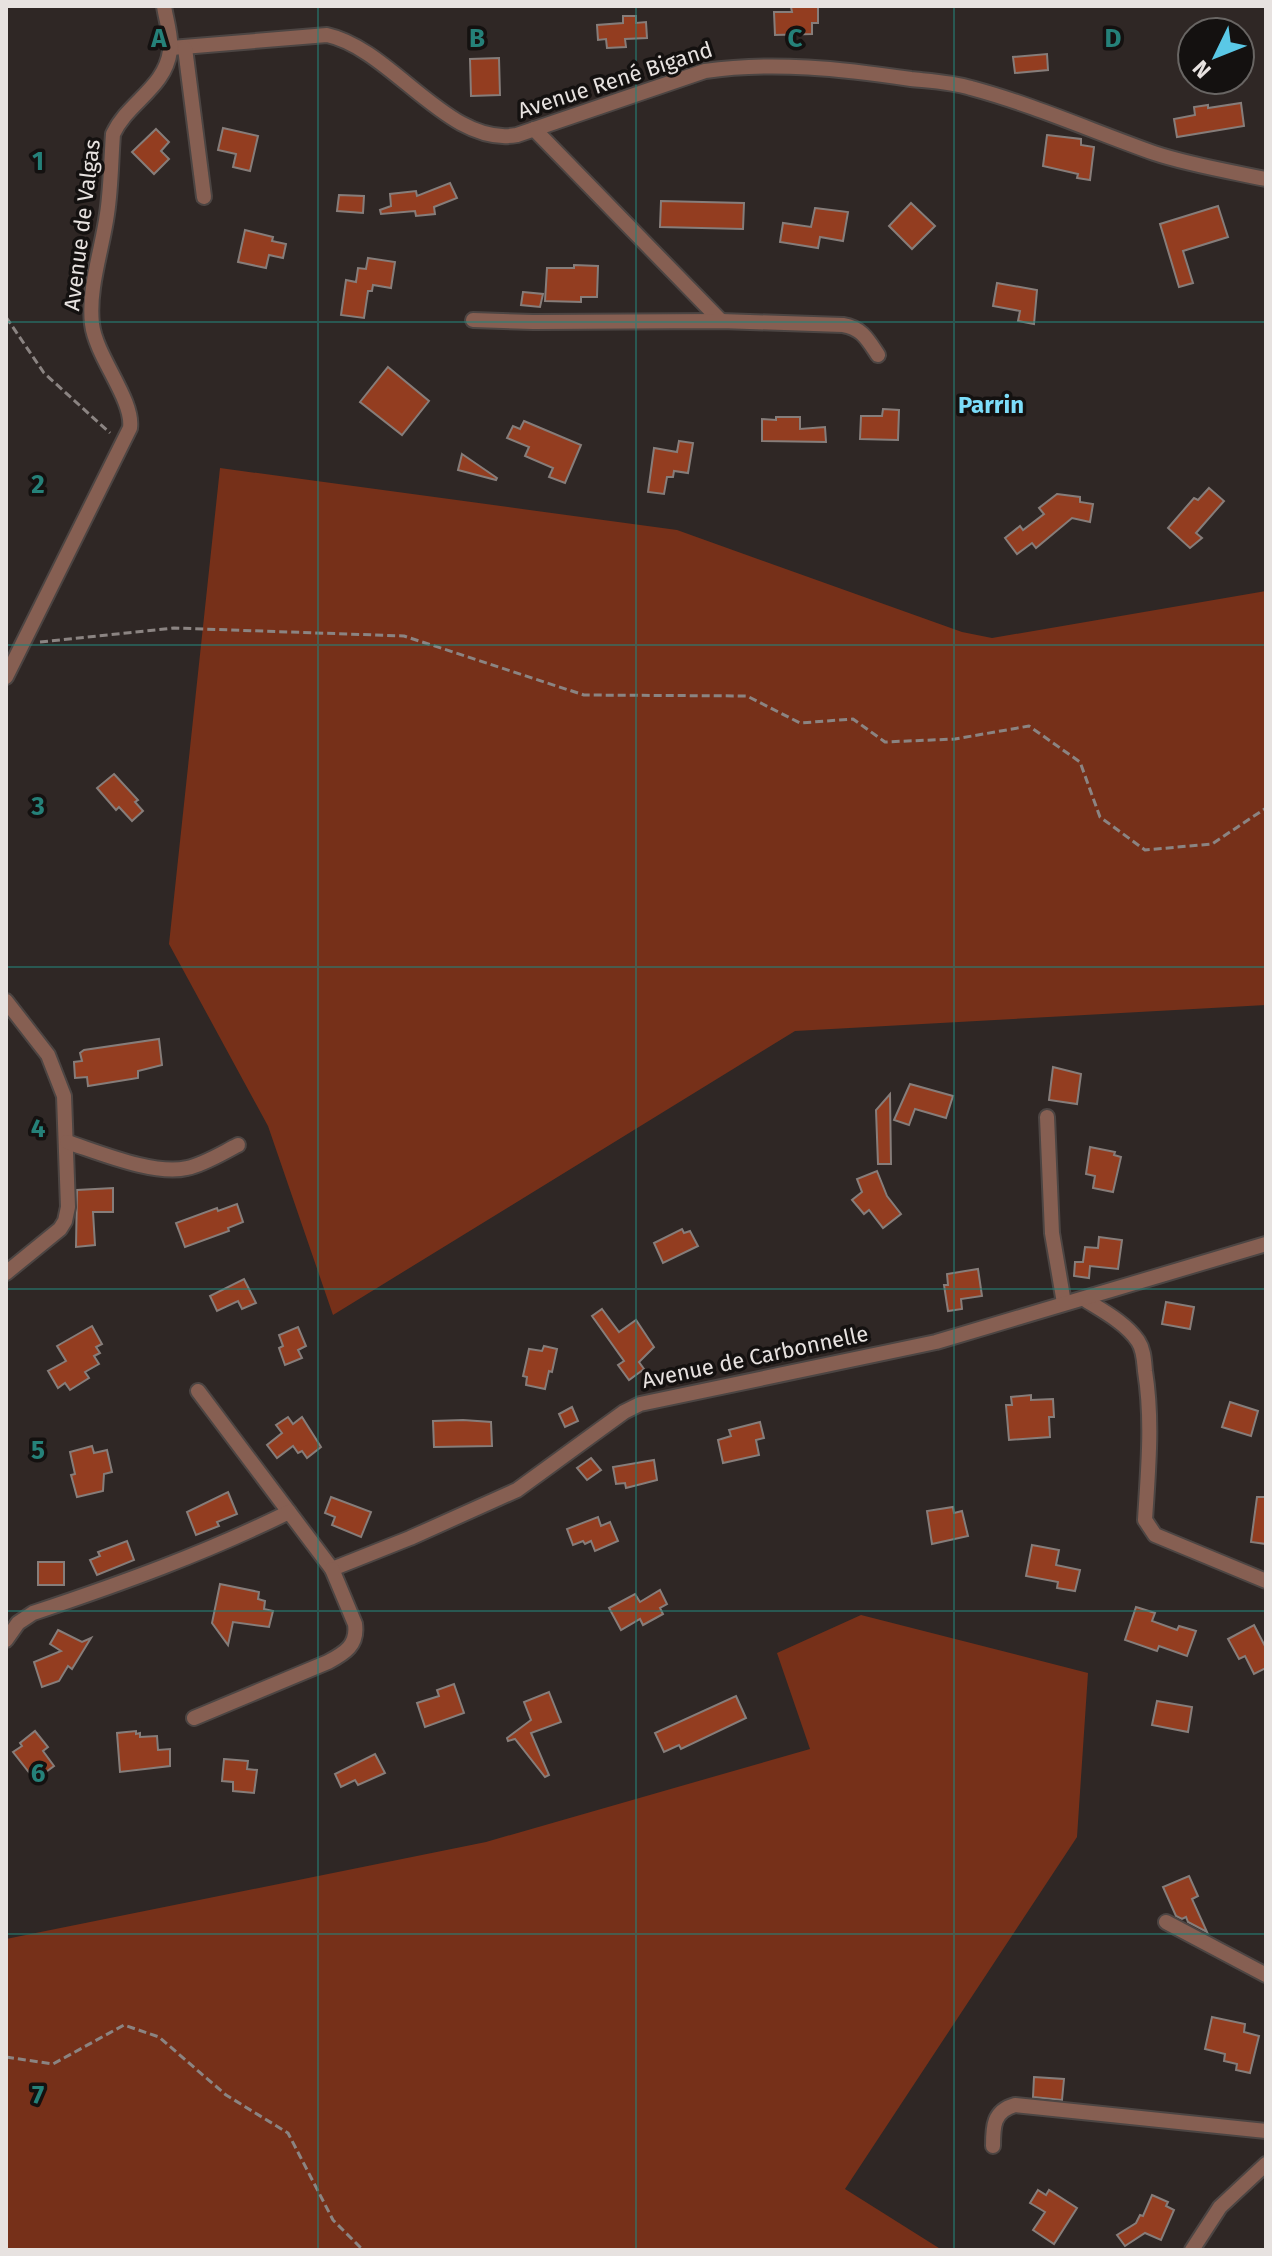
<svg xmlns="http://www.w3.org/2000/svg" width="1272" height="2256" font-family="'Fira Sans',sans-serif">
<style>
.green{fill:#763019}
.building{fill:#933d20;stroke:#867d7a;stroke-width:2}
.lines{fill:none;stroke-linecap:round;stroke-linejoin:round}
.street-casing{stroke:#4c4543;stroke-width:18}
.path{stroke:#8b8482;stroke-width:3;stroke-dasharray:8 4;stroke-linecap:butt}
.street{stroke:#865f52;stroke-width:14}
.grid{fill:none;stroke:#258179;stroke-width:2;stroke-opacity:0.55}
.labels{text-anchor:middle;dominant-baseline:central;stroke-width:7;stroke-linejoin:round;paint-order:stroke}
.street-label{font-size:22px;fill:#e7e2e0;stroke:#141110}
.neighbourhood-label{font-size:24px;font-weight:bold;fill:#7cddf9;stroke:#141110}
.grid-label{font-size:26px;text-anchor:middle;font-weight:bold;fill:#258179;stroke:#141110;stroke-width:7;stroke-linejoin:round;paint-order:stroke}
</style>
<rect width="100%" height="100%" fill="#2f2725"/>
<g class="green">
<path d="M220,468L677,530L962,632L992,638L1266,591V1005L795,1031L333,1315L268,1126L169,944Z"/>
<path d="M861,1615L1088,1673L1077,1837L845,2189L942,2250H6V1939L486,1842L810,1749L777,1653Z"/>
</g>
<g class="building">
<path d="M818,6V23H812V34L775,35L774,12H792L791,7Z"/>
<path d="M623,16H636V23L646,22L647,38L625,39L626,47L607,48L606,39L598,40L597,25L623,23Z"/>
<path d="M1047,54L1048,70L1015,73L1013,57Z"/>
<path d="M499,58L500,95L471,96L470,59Z"/>
<path d="M1241,103L1244,126L1177,137L1174,119L1195,115L1194,107L1208,105V108Z"/>
<path d="M223,128L258,136L250,171L233,167L236,154L218,150Z"/>
<path d="M156,129L169,142L161,151L169,159L154,174L132,152Z"/>
<path d="M1047,135L1081,139V145L1094,147L1090,180L1077,178L1078,174L1043,166Z"/>
<path d="M450,183L457,198L434,207L435,214L416,216L415,211L381,214L380,210L391,206L390,194L416,191L417,196Z"/>
<path d="M339,195L364,196L363,213L337,211Z"/>
<path d="M661,201L744,203L743,229L660,227Z"/>
<path d="M911,203L935,226L912,249L889,226Z"/>
<path d="M1218,206L1228,237L1183,251L1193,283L1179,287L1160,224Z"/>
<path d="M815,208L848,212L843,241L820,237L818,248L780,242L783,223L811,227Z"/>
<path d="M245,230L273,237L272,241L286,244L283,258L269,255L266,268L238,262Z"/>
<path d="M368,258L395,262L391,288L373,285L372,291H368L364,318L341,315L346,280L356,282L358,268L366,269Z"/>
<path d="M574,265L598,266L597,297H581V302L545,301L547,268H574Z"/>
<path d="M997,283L1037,290L1034,324L1018,321L1020,311L993,306Z"/>
<path d="M523,292L543,294L540,307L521,305Z"/>
<path d="M388,367L429,401L402,435L360,402Z"/>
<path d="M883,409L899,410L898,440L860,439L861,416H882Z"/>
<path d="M776,417H800V429L825,427L826,442L762,441V419L776,420Z"/>
<path d="M524,421L581,445L565,483L549,477L553,468L525,456L529,447L507,438L513,426L520,429Z"/>
<path d="M679,441L693,443L688,473L674,471L673,477H667L664,494L648,492L654,448L677,452Z"/>
<path d="M462,454L497,478L496,480L458,470Z"/>
<path d="M1209,488L1224,501L1196,533L1202,538L1190,548L1168,528L1194,498L1198,500Z"/>
<path d="M1057,494L1080,497V502L1093,504L1090,522L1072,518L1036,548L1032,543L1017,554L1005,538L1020,526L1023,530L1044,514L1039,508Z"/>
<path d="M114,774L138,800L135,802L143,811L132,821L119,807L116,810L97,788Z"/>
<path d="M159,1039L162,1065L138,1071V1078L88,1086L87,1077L75,1078L74,1062L82,1061L80,1053L84,1050Z"/>
<path d="M1053,1067L1081,1074L1077,1104L1049,1100Z"/>
<path d="M910,1084L953,1096L946,1118L915,1109L909,1125L894,1120Z"/>
<path d="M890,1094L891,1164H878L876,1110Z"/>
<path d="M1090,1147L1115,1152L1114,1155L1121,1157L1113,1192L1093,1188L1095,1176L1086,1174Z"/>
<path d="M877,1171L887,1196L901,1214L883,1228L869,1210L864,1214L852,1200L862,1192L857,1179Z"/>
<path d="M113,1188V1212H93L95,1245L76,1247L77,1190Z"/>
<path d="M237,1204L243,1222L228,1228L229,1231L185,1247L176,1223L217,1208L218,1211Z"/>
<path d="M682,1229L684,1233L690,1231L698,1246L663,1263L654,1243Z"/>
<path d="M1099,1237L1122,1240L1118,1269L1090,1266L1089,1278L1074,1276L1075,1262H1083L1085,1247L1098,1248Z"/>
<path d="M978,1269L982,1296L961,1299L962,1309L948,1311L944,1285H948L947,1274Z"/>
<path d="M244,1279L256,1303L242,1309L238,1301L217,1311L210,1296Z"/>
<path d="M1166,1302L1194,1307L1190,1329L1162,1324Z"/>
<path d="M602,1309L619,1332L636,1320L654,1347L639,1362L644,1369L629,1380L618,1365L624,1361L592,1316Z"/>
<path d="M92,1326L102,1344L96,1347L100,1353L94,1356L99,1364L85,1372L89,1378L70,1390L65,1383L58,1388L48,1371L66,1361L57,1346Z"/>
<path d="M298,1327L306,1346L298,1350L302,1358L285,1365L279,1348L283,1346L279,1335Z"/>
<path d="M544,1346L557,1349L552,1372L549,1371L545,1389L526,1385L527,1377L523,1376L529,1349L542,1351Z"/>
<path d="M1031,1395V1400L1053,1399L1054,1417H1049L1050,1437L1009,1440L1006,1405H1012L1011,1397Z"/>
<path d="M1230,1402L1258,1411L1251,1436L1222,1427Z"/>
<path d="M572,1407L578,1421L565,1427L559,1414Z"/>
<path d="M288,1417L293,1424L302,1417L321,1447L307,1458L302,1451L298,1453L293,1446L277,1458L267,1445L282,1433L276,1425Z"/>
<path d="M463,1420L491,1422L492,1446L434,1447L433,1421Z"/>
<path d="M760,1422L764,1438L756,1440L759,1455L723,1463L718,1440L731,1436L729,1430Z"/>
<path d="M92,1446L94,1453L107,1450L112,1472L104,1474L103,1491L77,1497L71,1475L75,1474L70,1452Z"/>
<path d="M591,1458L601,1470L587,1480L577,1468Z"/>
<path d="M654,1460L657,1480L626,1488L625,1483L616,1484L613,1467Z"/>
<path d="M228,1492L237,1514L217,1522L219,1526L196,1535L187,1512Z"/>
<path d="M331,1497L371,1512L361,1537L332,1525L335,1517L325,1513Z"/>
<path d="M1257,1497H1266V1544L1251,1542Z"/>
<path d="M953,1507L954,1513L962,1511L968,1536L932,1544L927,1511Z"/>
<path d="M598,1517L601,1526L610,1522L618,1541L595,1551L591,1541L585,1544L583,1541L573,1545L567,1529Z"/>
<path d="M127,1541L134,1560L97,1575L90,1560L100,1556L98,1552Z"/>
<path d="M1032,1545L1059,1550L1056,1565L1080,1570L1075,1591L1057,1588L1058,1582L1026,1576Z"/>
<rect x="38" y="1562" width="26" height="23"/>
<path d="M220,1584L259,1592L258,1599L265,1601L264,1609L273,1611L269,1627L233,1622L228,1645L212,1623Z"/>
<path d="M660,1590L667,1604L660,1608L663,1614L643,1625L640,1619L621,1630L609,1608L635,1594L640,1602Z"/>
<path d="M1136,1607L1155,1613L1152,1621L1177,1630L1179,1626L1196,1631L1187,1656L1159,1646L1157,1651L1125,1640Z"/>
<path d="M1254,1625L1266,1648V1668L1254,1674L1245,1656L1239,1659L1228,1639Z"/>
<path d="M58,1630L82,1642L91,1638L72,1669L68,1666L59,1681L42,1687L34,1662L61,1651L50,1644Z"/>
<path d="M454,1684L464,1713L425,1727L417,1703L439,1696L437,1690Z"/>
<path d="M549,1692L561,1722L531,1733L549,1775L545,1777L515,1739L508,1741L507,1738L531,1720L524,1702Z"/>
<path d="M736,1696L746,1718L681,1749L679,1745L664,1752L655,1733Z"/>
<path d="M1157,1701L1192,1707L1188,1732L1152,1725Z"/>
<path d="M35,1731L48,1747L43,1751L54,1766L35,1780L13,1752L22,1746L20,1743Z"/>
<path d="M136,1731V1734L140,1733V1737L157,1736L158,1750L170,1749V1766L120,1772L117,1733Z"/>
<path d="M375,1754L385,1773L358,1785L355,1780L341,1787L335,1774Z"/>
<path d="M224,1759L248,1761L247,1769L257,1770L254,1793L233,1791V1782L222,1781Z"/>
<path d="M1189,1876L1198,1896L1192,1899L1207,1932L1188,1922L1186,1917L1182,1919L1176,1916L1163,1887Z"/>
<path d="M1212,2017L1245,2024L1244,2032L1259,2036L1250,2073L1236,2070L1237,2064L1224,2061L1225,2054L1205,2049Z"/>
<path d="M1034,2077L1064,2079L1062,2100L1033,2097Z"/>
<path d="M1038,2190L1046,2195L1049,2190L1077,2208L1054,2244L1033,2230L1045,2212L1030,2203Z"/>
<path d="M1152,2195L1168,2202L1166,2206L1174,2210L1161,2240L1145,2233L1125,2246L1117,2235L1136,2223L1140,2215L1143,2216Z"/>
</g>
<g class="lines">
<g class="street-casing">
<g id="street">
<path d="M171,48L327,35C392,49 449,148 517,135L705,71C773,61 843,69 911,79C930,81 952,82 971,88C1034,105 1092,131 1154,153C1190,165 1228,171 1266,179"/>
<path d="M185,48L204,197"/>
<path d="M534,129L721,321"/>
<path d="M473,320L533,322L721,321L843,325C862,328 868,340 878,355"/>
<path d="M6,677L130,428C134,400 96,357 92,324C88,288 102,250 107,214C111,188 111,161 113,134C128,102 165,88 170,51C172,37 166,20 164,6"/>
<path d="M6,1001L48,1055L64,1096L68,1207L65,1221L60,1229L6,1273"/>
<path d="M1047,1117L1052,1233L1064,1303"/>
<path d="M67,1142C98,1152 155,1176 187,1168C205,1164 222,1153 238,1145"/>
<path d="M1084,1299C1103,1311 1126,1323 1138,1341C1144,1350 1144,1361 1145,1371C1153,1421 1148,1470 1145,1520L1155,1535L1266,1581"/>
<path d="M198,1391L289,1512"/>
<path d="M6,1640L18,1623L33,1613C120,1584 206,1553 289,1512L332,1569L410,1538L517,1490L624,1412L640,1404L936,1342L1266,1244"/>
<path d="M194,1718L328,1662C345,1653 358,1645 355,1624L332,1569"/>
<path d="M1166,1922L1266,1975"/>
<path d="M993,2146C993,2127 993,2111 1015,2105L1266,2131"/>
<path d="M1192,2250L1220,2207L1266,2164"/>
</g>
</g>
<g class="path">
<path d="M6,317L44,373L110,433"/>
<path d="M40,642L174,628L404,636L584,695L747,696L800,723L853,719L885,742L955,739L1029,726L1080,762L1100,817L1145,850L1212,844L1266,808"/>
<path d="M6,2057L53,2064L124,2025L159,2037L226,2095L288,2133L333,2220L363,2250"/>
</g>
<use href="#street" class="street"/>
</g>
<path class="grid" d="M318,6V2250M636,6V2250M954,6V2250M6,322H1266M6,645H1266M6,967H1266M6,1289H1266M6,1611H1266M6,1934H1266"/>
<g class="labels">
<g class="street-label">
<text transform="translate(615 80) rotate(-18)">Avenue René Bigand</text>
<text transform="translate(82 225) rotate(-83)">Avenue de Valgas</text>
<text transform="translate(755 1357) rotate(-12)">Avenue de Carbonnelle</text>
</g>
<g class="neighbourhood-label">
<text x="991" y="405">Parrin</text>
</g>
</g>
<g class="grid-label">
<text x="159" y="47">A</text>
<text x="477" y="47">B</text>
<text x="795" y="47">C</text>
<text x="1113" y="47">D</text>
<text x="38" y="170">1</text>
<text x="38" y="493">2</text>
<text x="38" y="815">3</text>
<text x="38" y="1137">4</text>
<text x="38" y="1459">5</text>
<text x="38" y="1782">6</text>
<text x="38" y="2104">7</text>
</g>
<rect width="1272" height="2256" fill="none" stroke="#e7e2e0" stroke-width="16"/>
<g transform="translate(1216 56) rotate(227)"><circle r="38" fill="#141110" stroke="#686563" stroke-width="2"/>
<path d="M0-6L14 30L0 20L-14 30Z" fill="#5ac8e6"/>
<text y="-12" font-size="22" font-weight="bold" text-anchor="middle" fill="#e7e2e0">N</text>
</g>
</svg>
